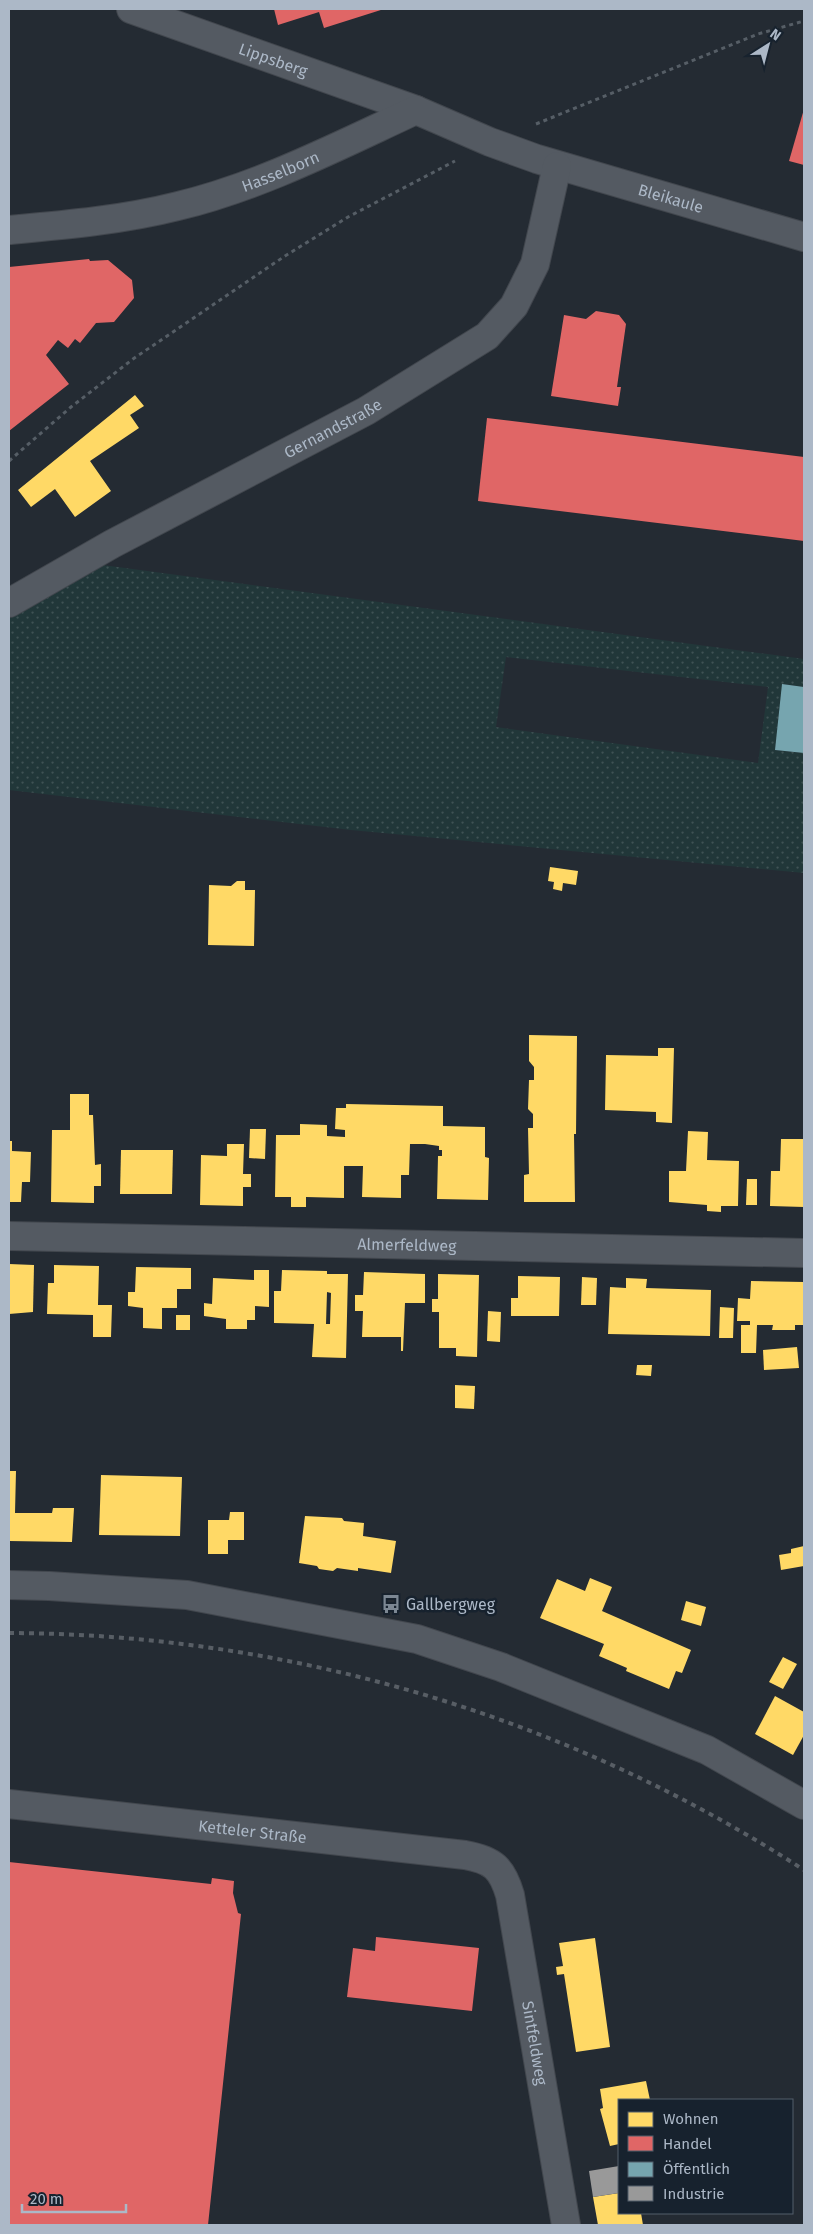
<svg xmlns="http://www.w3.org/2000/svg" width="813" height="2234" font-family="'Fira Sans',sans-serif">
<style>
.grass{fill:url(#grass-dots);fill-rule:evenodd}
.homes{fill:#ffd966;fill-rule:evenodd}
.shops{fill:#e06666}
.public{fill:#76a5af}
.industry{fill:#999}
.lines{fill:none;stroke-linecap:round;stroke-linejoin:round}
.street-casing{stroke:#42474e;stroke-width:30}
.path{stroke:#565e66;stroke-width:3;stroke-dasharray:4 4;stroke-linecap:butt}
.street{stroke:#545a62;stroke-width:28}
.rail{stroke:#585e65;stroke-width:4;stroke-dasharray:5 5;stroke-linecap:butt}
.labels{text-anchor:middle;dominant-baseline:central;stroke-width:5;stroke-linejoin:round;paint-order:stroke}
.street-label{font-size:16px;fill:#acb8c7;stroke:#17222e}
.poi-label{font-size:16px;fill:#acb8c7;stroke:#17222e;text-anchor:start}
</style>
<defs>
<pattern id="grass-dots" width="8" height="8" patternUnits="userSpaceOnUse" patternTransform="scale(1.25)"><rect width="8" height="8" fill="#213739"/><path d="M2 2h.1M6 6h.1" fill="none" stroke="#3f5254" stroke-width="1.8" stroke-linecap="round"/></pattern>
</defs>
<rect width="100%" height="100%" fill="#242b33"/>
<path class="grass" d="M95,564L804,659V687L783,684L775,750L804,753V873L351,830L9,790V618ZM506,657L768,687L758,763L496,727Z"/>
<g class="homes">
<path d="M135,395L144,406L130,415L139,428L90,461L111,491L75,517L55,489L31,507L18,490Z"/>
<path d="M550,867L578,871L576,885L563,883L562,891L553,889L554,882L548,881Z"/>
<path d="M237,881H245V890H255L254,946L208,945L209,885L231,886Z"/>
<path d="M529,1035L577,1036L576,1134H574L575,1202H524V1175L529,1174L528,1128H533V1114L528,1109L529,1080H534V1067L529,1061Z"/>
<path d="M658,1048H674L672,1123L656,1122V1112L605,1110L606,1055L658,1056Z"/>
<path d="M70,1094H89V1115H93L95,1165L101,1164V1186H94V1203L51,1202L52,1130H70Z"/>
<path d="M346,1104L443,1106V1126L485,1127V1157L489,1158L488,1200L437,1199L438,1156H442V1150H439V1146L425,1144H410L409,1175H401V1198L362,1197L363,1166H344V1198L306,1197V1207H291V1197H275L276,1135H300V1124L327,1125V1136L345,1137V1130L335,1129L336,1108H346Z"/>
<path d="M250,1129H266L265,1159L249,1158Z"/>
<path d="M688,1131L708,1132L707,1160L739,1161L738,1206H721V1212L707,1211V1205L669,1202V1171H686Z"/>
<path d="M781,1139H804V1207L770,1206L771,1171H780Z"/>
<path d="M9,1141H12V1151L31,1152L30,1182H22L21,1202H9Z"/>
<path d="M227,1144H244L243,1174H251V1187H243V1206L200,1205L201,1155L227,1156Z"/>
<path d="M121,1150H173L172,1194H120Z"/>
<path d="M747,1179H757V1205H746Z"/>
<path d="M9,1264L34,1265L33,1312L9,1314Z"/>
<path d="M54,1265L99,1266L98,1305H112L111,1337H93V1315L47,1314L48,1283H54Z"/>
<path d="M136,1267L191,1268V1289H177V1308H162V1329L143,1328V1308L128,1306V1292H135Z"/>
<path d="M254,1270H269V1307L255,1306V1320H247V1329H226V1319L204,1316V1303L212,1304L213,1278L254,1280Z"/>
<path d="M282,1270L327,1271V1274H348L346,1358L312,1357L314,1324L274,1323V1291H281ZM327,1292L331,1293L330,1324H326Z"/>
<path d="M364,1272L425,1274V1303H405L403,1351H401V1337H362L363,1311H355V1295H363Z"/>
<path d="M438,1274L479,1275L477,1357L456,1356V1348H439V1312H432V1299H438Z"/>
<path d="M518,1276L560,1277L559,1316H511V1298H518Z"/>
<path d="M582,1277L597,1278L596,1305H581Z"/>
<path d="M626,1278L647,1279L646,1288L711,1290L710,1336L608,1334L610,1287L626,1288Z"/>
<path d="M751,1281L804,1282V1325H795V1330H772L773,1325H757L756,1353H741V1325H750V1321H737L738,1298L750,1299Z"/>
<path d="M720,1307L734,1308L733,1338H719Z"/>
<path d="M488,1311L501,1312L500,1342L487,1341Z"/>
<rect x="176" y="1315" width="14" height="15"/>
<path d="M797,1347L799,1368L764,1370L763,1350Z"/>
<path d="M637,1365H652L651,1376L636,1375Z"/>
<path d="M455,1385L475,1386L474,1409L455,1408Z"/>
<path d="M9,1471H16L15,1513H52L53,1508H74L72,1542L9,1541Z"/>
<path d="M101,1475L182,1477L180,1536L99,1535Z"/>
<path d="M230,1512H244V1540H228V1554H208V1520H229Z"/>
<path d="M305,1516L342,1518L344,1521L364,1523L363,1536L396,1541L391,1573L358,1568V1571L337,1568L333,1571L319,1569L317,1566L299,1563Z"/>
<path d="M804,1546V1566L781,1570L779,1555L791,1553V1549Z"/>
<path d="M590,1578L612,1587L602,1611L691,1650L682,1673L676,1671L669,1689L626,1671L627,1668L599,1656L604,1644L540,1618L557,1579L585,1591Z"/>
<path d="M686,1601L706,1607L701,1626L681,1620Z"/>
<path d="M783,1657L797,1664L783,1689L769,1682Z"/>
<path d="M775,1696L804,1712V1735L793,1755L755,1734Z"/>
<path d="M595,1938L610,2047L576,2052L564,1974L557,1975L556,1967L563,1966L559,1943Z"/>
<path d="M646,2081L650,2100H619V2144L610,2146L600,2109L603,2108L600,2089Z"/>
<path d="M619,2193V2213H641L643,2225H598L593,2197Z"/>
</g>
<g class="shops">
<path d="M274,9H384L324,28L319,12L278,25Z"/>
<path d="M804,109V165L789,161Z"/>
<path d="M89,259L90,261L108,260L132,280L134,298L114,322L96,323L80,343L75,339L68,348L58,340L46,355L69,384L9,431V267Z"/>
<path d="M596,311L619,315L626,324L617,387H621L618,406L551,396L564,315L586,319Z"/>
<path d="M487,418L804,457V541L478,501Z"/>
<path d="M9,1862L211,1884L212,1878L234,1881L233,1893L238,1913L241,1914L208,2225H9Z"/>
<path d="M376,1937L479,1948L472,2011L347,1997L353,1948L375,1951Z"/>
</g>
<path class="public" d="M782,684L804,687V753L775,750Z"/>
<path class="industry" d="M619,2166V2193L593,2197L589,2171Z"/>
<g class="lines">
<g class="street-casing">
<g id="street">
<path id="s1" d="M131,9L416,110"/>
<path id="s2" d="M9,230C65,225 123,220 178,206C261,186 338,146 416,110L490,142L537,159L804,237"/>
<path id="s3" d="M9,603L112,544L366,411L487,336L514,306L535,264L557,166"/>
<path id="s4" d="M9,1236L804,1253"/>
<path d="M9,1585L49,1586L187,1595L417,1639L501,1667L707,1750L804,1805"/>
<path id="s5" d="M9,1804L465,1855C493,1860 502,1868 510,1895L566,2225"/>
</g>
</g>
<g class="path">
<path d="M536,124L758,34L804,21"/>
<path d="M9,461L71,407L133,359L285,256L348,217L455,161"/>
</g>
<use href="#street" class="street"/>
<path class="rail" d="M9,1633C290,1634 568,1717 804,1870"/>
</g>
<defs>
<g id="bus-bare" transform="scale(1.5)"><path d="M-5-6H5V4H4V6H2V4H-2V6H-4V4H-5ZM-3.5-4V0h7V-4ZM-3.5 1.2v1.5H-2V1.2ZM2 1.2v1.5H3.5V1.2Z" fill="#7c8793" stroke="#17222e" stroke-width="2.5" paint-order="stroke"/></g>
</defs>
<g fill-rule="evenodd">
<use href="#bus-bare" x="391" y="1604"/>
</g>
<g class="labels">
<g class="street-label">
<text stroke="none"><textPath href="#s1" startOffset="151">Lippsberg</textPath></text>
<text stroke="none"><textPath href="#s2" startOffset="279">Hasselborn</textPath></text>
<text stroke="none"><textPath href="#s2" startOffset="698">Bleikaule</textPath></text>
<text stroke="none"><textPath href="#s3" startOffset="368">Gernandstraße</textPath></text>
<text stroke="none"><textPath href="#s4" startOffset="398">Almerfeldweg</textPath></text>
<text stroke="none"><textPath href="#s5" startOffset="245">Ketteler Straße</textPath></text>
<text stroke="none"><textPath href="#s5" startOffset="674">Sintfeldweg</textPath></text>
</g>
<g class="poi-label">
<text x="406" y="1604">Gallbergweg</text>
</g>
</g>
<rect width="813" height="2234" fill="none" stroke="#acb8c7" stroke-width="20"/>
<rect x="618" y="2099" width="175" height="115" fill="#17222e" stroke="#535e6b"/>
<rect x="628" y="2112" width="25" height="15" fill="#ffd966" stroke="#535e6b"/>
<text x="663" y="2124" font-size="15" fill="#acb8c7">Wohnen</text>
<rect x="628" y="2136" width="25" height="15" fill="#e06666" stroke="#535e6b"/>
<text x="663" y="2149" font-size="15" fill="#acb8c7">Handel</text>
<rect x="628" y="2162" width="25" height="15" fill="#76a5af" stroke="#535e6b"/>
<text x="663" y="2174" font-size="15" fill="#acb8c7">Öffentlich</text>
<rect x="628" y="2186" width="25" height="15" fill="#999999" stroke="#535e6b"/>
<text x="663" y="2199" font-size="15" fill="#acb8c7">Industrie</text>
<g transform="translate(768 45) rotate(36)" stroke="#17222e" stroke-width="4" paint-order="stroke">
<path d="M0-4L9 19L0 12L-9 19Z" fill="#acb8c7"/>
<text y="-8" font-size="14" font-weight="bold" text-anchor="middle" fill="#acb8c7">N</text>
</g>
<path d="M22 2204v8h104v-8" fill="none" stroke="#acb8c7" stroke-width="2.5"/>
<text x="30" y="2204" font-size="15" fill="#acb8c7" stroke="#17222e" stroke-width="4" paint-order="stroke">20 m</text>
</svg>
